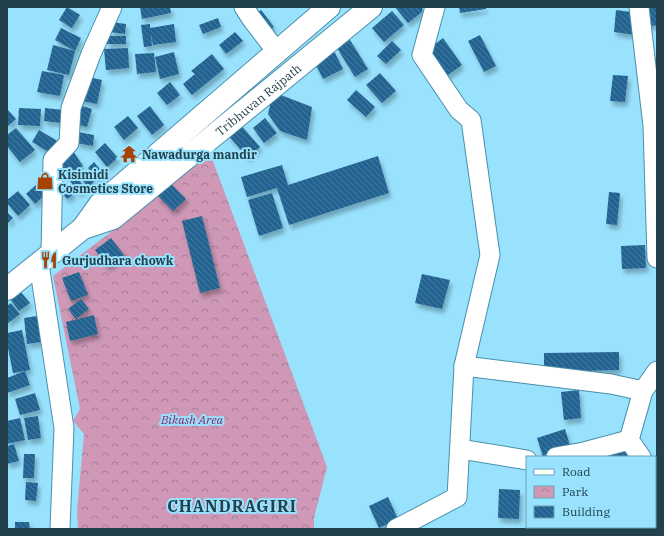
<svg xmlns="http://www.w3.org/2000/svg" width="664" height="536" font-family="'IBM Plex Serif',serif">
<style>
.park{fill:url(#park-crowns)}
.building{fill:url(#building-back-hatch);filter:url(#shadow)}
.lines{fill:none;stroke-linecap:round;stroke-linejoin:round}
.minor-casing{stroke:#4890ab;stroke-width:21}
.highway-casing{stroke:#4890ab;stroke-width:24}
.minor{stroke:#fff;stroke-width:19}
.highway{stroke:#fff;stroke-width:22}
.labels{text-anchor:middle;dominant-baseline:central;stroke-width:4;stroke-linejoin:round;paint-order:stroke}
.street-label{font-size:12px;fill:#23414c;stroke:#99e2fe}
.poi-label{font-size:12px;font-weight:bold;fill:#23414c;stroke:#99e2fe;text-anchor:start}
.park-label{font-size:12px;font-style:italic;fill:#882365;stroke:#99e2fe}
.district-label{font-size:16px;font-weight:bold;letter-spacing:1px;fill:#23414c;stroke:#99e2fe}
</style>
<defs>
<pattern id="park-crowns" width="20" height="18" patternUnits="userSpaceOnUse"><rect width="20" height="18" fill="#ce98b6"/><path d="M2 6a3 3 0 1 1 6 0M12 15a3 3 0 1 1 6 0" fill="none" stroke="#a77e96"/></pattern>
<pattern id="building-back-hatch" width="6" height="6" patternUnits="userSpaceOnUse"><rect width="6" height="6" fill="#246391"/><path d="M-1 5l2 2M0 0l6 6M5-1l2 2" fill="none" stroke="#4a7c9f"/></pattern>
<filter id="shadow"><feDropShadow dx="2.5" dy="4.5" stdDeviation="2" flood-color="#0004"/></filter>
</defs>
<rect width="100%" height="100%" fill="#99e2fe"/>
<path class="park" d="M211,156L327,467L314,518V529H78L77,510L84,434L73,421L80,409L53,276L128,219L187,168Z"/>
<g class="building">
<path d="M67,7L80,15L72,28L59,20Z"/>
<path d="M140,7H170L171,13L142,19Z"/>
<path d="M395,7H423L422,12L408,23Z"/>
<path d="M459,7H486V9L460,13Z"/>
<path d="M648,7H657V26L646,25Z"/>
<path d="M261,10L274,27L268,32L255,14Z"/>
<path d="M616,10L638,13L636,35L614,32Z"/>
<path d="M392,11L404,25L384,42L372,28Z"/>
<path d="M218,18L221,27L203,34L199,25Z"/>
<path d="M111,22L126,24L125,34L110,32Z"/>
<path d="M150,24V28L174,24L176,42L153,45L151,34L152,46L144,47L141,25Z"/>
<path d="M61,28L81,38L75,51L55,40Z"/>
<path d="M235,32L243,41L226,54L219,45Z"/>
<path d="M480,35L496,66L484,72L468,41Z"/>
<rect x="107" y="36" width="19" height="8"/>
<path d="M443,38L462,65L445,77L426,51Z"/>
<path d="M350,40L368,69L355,77L337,48Z"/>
<path d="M392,41L401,50L386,64L377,56Z"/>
<path d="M53,45L75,51L69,75L47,70Z"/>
<path d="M128,48L129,68L106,70L104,49Z"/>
<path d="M334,51L343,69L323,79L314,61Z"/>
<path d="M174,52L179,74L160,79L155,57Z"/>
<path d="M154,53L156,72L137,74L135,54Z"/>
<path d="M212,54L224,69L192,95L183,84L195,74L191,71Z"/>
<path d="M657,54V79L650,77Z"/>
<path d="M42,71L64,75L60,96L37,92Z"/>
<path d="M380,73L396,91L382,103L366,85Z"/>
<path d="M613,75L628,76L625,102L610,101Z"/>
<path d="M84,76L102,80L97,104L78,100Z"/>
<path d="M170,82L180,95L167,105L157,93Z"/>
<path d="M356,90L375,107L366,117L347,100Z"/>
<path d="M273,92L312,107L307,140L280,131L268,114Z"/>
<path d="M76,104L92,109L87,127L71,123Z"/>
<path d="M150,106L164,125L152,135L137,116Z"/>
<path d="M19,108L41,109L40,126L18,125Z"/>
<path d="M45,108L63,110L62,123L44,121Z"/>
<path d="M7,109L16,119L7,127Z"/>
<path d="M128,116L138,128L124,140L114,127Z"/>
<path d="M265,118L277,133L264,143L253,128Z"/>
<path d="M239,123L260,147L248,158L227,134Z"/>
<path d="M16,128L35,150L20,162L7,146V135Z"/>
<path d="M39,130L59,142L52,154L32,142Z"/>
<path d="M78,132L94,135L93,146L76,143Z"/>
<path d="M105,143L118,158L107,167L95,152Z"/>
<path d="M73,151L83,166L66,176L56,161Z"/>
<path d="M378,156L389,193L289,225L277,188L247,197L241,177L282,165L288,185Z"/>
<path d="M94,162L104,174L98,179L88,168Z"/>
<path d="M86,172L94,182L88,187L80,177Z"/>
<path d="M76,176L85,188L79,193L70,181Z"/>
<path d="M65,182L74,194L67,199L58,187Z"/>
<path d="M169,182L186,199L173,211L157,195Z"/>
<path d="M38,183L47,193L35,204L26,194Z"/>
<path d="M18,191L30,205L18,216L7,203V200Z"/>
<path d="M609,192L620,193L617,225L606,224Z"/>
<path d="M272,193L283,228L259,236L248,200Z"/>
<path d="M7,212L13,218L7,224Z"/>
<path d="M202,216L220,288L200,293L182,221Z"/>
<path d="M111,238L124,255L108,267L95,250Z"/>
<path d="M645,245L646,268L622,269L621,246Z"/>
<path d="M79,272L88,295L71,301L62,278Z"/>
<path d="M422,274L450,280L442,309L415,303Z"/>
<path d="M20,291L30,303L19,311L10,299Z"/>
<path d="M81,299L89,309L76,319L68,309Z"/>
<path d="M11,303L20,314L7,324V306Z"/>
<path d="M94,315L98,334L70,341L66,322Z"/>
<path d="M37,316L41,342L27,344L24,318Z"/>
<path d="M22,330L30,370L13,373L7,343V333Z"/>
<path d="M619,352V370L544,372V353Z"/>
<path d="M25,371L30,385L7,393V378Z"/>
<path d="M579,390L581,418L564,420L561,392Z"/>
<path d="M35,393L40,410L20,415L15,399Z"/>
<path d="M38,416L41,438L28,440L24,418Z"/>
<path d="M20,418L25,440L7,444V421Z"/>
<path d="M565,429L571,449L543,457L537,438Z"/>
<path d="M14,444L19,461L7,464V446Z"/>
<path d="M629,451V457H602V455Z"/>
<path d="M24,454H35L34,478H23Z"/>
<path d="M26,482L38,483L36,501L25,500Z"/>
<path d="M499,489L520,490L519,519L498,518Z"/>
<rect x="655" y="495" width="2" height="15"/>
<path d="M388,497L398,519L379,528L369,506Z"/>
<path d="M655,514H657V529H615V527H655Z"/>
<path d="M15,522H29L30,529H15Z"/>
</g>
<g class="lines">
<g class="minor-casing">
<g id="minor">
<path d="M244,7L251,18L277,52"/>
<path d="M639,7L653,126L657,258"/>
<path d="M51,254L53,160L69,143L71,108L91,54L112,7"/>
<path d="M39,264L64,428L60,529"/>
<path d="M464,366L611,384L643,391"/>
<path d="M460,449L527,460"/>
<path d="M556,457L584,452L629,440"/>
<path d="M641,457L629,440L643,391L657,371"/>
<path d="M655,478L657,481"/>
<path d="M396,529L457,497L464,366L490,255L471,120L459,110L422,55L435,7"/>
</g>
</g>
<g class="highway-casing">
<g id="highway">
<path id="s1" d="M83,228L113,218L371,7"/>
<path d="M7,289L83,228L100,204L329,7"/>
</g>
</g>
<use href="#minor" class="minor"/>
<use href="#highway" class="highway"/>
</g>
<defs>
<g id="temple-bare" transform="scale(1.38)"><path d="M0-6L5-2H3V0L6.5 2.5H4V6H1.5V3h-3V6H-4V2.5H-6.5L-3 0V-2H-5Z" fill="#a64304" stroke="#99e2fe" stroke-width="2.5" paint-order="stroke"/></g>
<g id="shop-bare" transform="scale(1.38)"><path d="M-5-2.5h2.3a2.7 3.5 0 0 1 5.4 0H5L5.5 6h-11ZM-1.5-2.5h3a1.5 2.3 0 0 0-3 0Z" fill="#a64304" stroke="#99e2fe" stroke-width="2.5" paint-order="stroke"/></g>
<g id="restaurant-bare" transform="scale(1.38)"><path d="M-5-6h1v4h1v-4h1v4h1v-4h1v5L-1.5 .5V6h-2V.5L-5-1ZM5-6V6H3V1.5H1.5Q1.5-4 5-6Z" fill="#a64304" stroke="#99e2fe" stroke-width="2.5" paint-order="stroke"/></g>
</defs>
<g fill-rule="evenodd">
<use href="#temple-bare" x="129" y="154"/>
<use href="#shop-bare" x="45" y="181"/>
<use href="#restaurant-bare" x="49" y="260"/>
</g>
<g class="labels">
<g class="street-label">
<text stroke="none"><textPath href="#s1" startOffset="219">Tribhuvan Rajpath</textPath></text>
</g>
<g class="poi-label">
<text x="142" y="154">Nawadurga mandir</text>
<text x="58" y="174">Kisimidi<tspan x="58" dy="14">Cosmetics Store</tspan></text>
<text x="62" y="260">Gurjudhara chowk</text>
</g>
<g class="park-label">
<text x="192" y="419">Bikash Area</text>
</g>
<g class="district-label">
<text x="232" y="506">CHANDRAGIRI</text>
</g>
</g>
<rect width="664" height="536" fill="none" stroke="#23414c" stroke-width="16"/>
<rect x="526" y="456" width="130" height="72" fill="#99e2fe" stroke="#6aa2b7"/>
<rect x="534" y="469" width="20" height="6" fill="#ffffff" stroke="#6aa2b7"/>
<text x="562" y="476" font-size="12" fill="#23414c">Road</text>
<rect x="534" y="486" width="20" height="12" fill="url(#park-crowns)" stroke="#6aa2b7"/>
<text x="562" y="496" font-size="12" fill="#23414c">Park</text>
<rect x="534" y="506" width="20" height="12" fill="url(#building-back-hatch)" stroke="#6aa2b7"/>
<text x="562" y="516" font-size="12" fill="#23414c">Building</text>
</svg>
